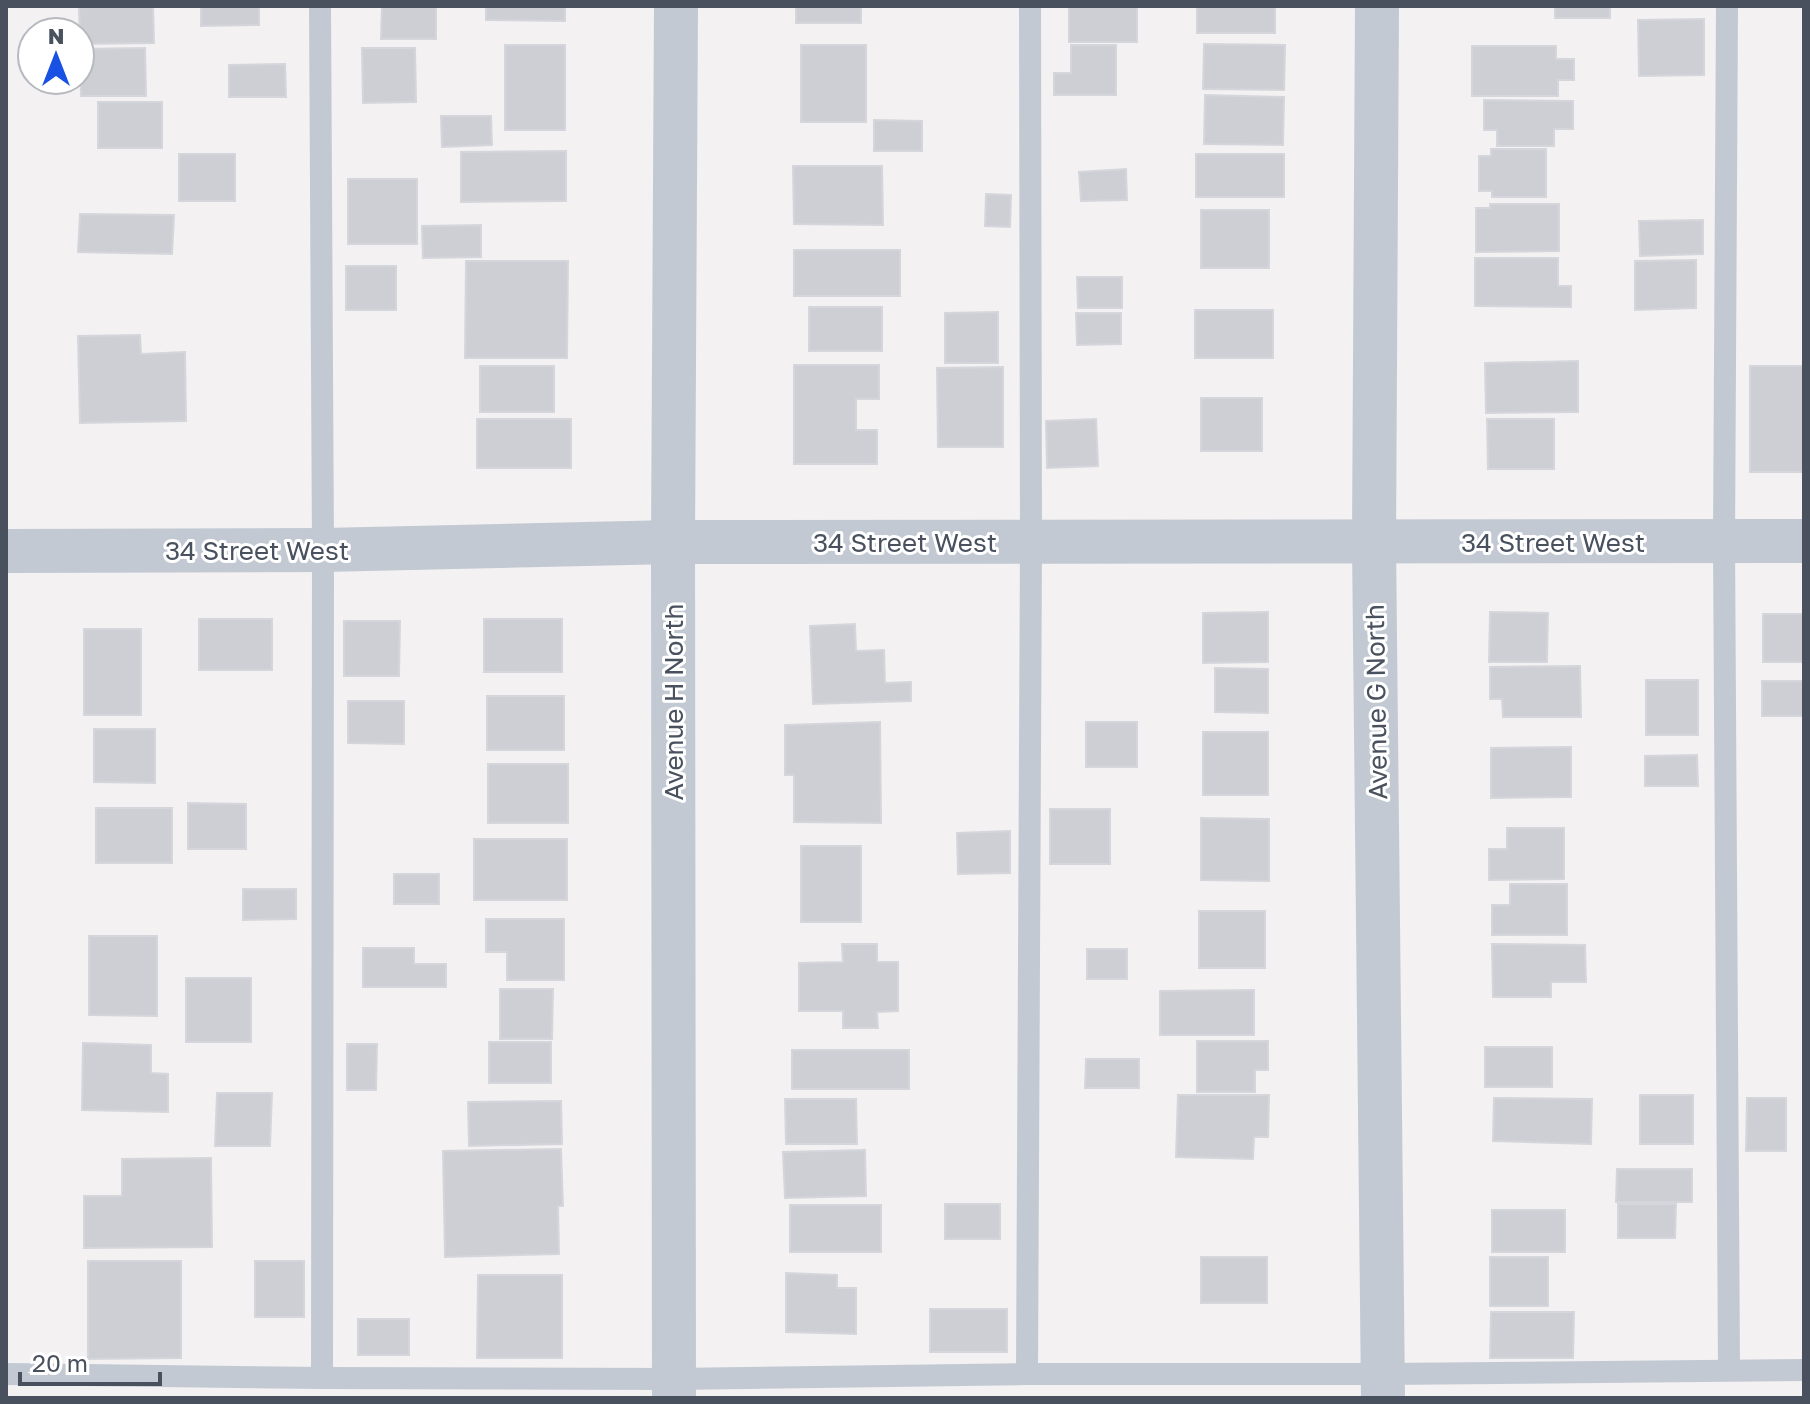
<svg xmlns="http://www.w3.org/2000/svg" width="1810" height="1404" font-family="'Golos Text',sans-serif">
<style>
.building{fill:#cecfd5;stroke:#d5d6dc;stroke-width:2}
.lines{fill:none;stroke-linecap:round;stroke-linejoin:round}
.service{stroke:#c2c9d2;stroke-width:22}
.minor{stroke:#c2c9d2;stroke-width:44}
.labels{text-anchor:middle;dominant-baseline:central;stroke-width:6;stroke-linejoin:round;paint-order:stroke}
.street-label{font-size:26px;fill:#49515f;stroke:#fff}
</style>
<rect width="100%" height="100%" fill="#f3f1f1"/>
<g class="building">
<path d="M79,6H153L154,43L80,44Z"/>
<path d="M201,6H259V25L201,26Z"/>
<path d="M382,6H436V39H381Z"/>
<path d="M486,6H565V21L486,20Z"/>
<rect x="796" y="6" width="65" height="17"/>
<rect x="1069" y="6" width="68" height="36"/>
<rect x="1197" y="6" width="78" height="27"/>
<rect x="1555" y="6" width="55" height="12"/>
<path d="M1704,19V75L1639,76L1638,20Z"/>
<path d="M1204,44L1285,45L1284,90L1203,89Z"/>
<rect x="505" y="45" width="60" height="85"/>
<rect x="801" y="45" width="65" height="77"/>
<path d="M1071,45H1116V95H1054V73H1071Z"/>
<path d="M1472,46H1556V59H1574V80H1558V96H1472Z"/>
<path d="M145,48L146,96H81L80,49Z"/>
<path d="M362,48H415L416,102L363,103Z"/>
<path d="M285,64L286,97H229V65Z"/>
<path d="M1205,95L1284,97L1283,145L1204,144Z"/>
<path d="M1484,100L1573,101V129H1554V146H1497V130H1484Z"/>
<rect x="98" y="102" width="64" height="46"/>
<path d="M441,116H491L492,145L442,147Z"/>
<path d="M874,120L922,121V151H874Z"/>
<path d="M1491,149H1546V197H1492V191H1479V156H1491Z"/>
<path d="M566,151V201L461,202V152Z"/>
<rect x="179" y="154" width="56" height="47"/>
<rect x="1196" y="154" width="88" height="43"/>
<path d="M793,166H882L883,225L794,224Z"/>
<path d="M1126,169L1127,200L1081,201L1079,172Z"/>
<rect x="348" y="179" width="69" height="65"/>
<path d="M986,194L1011,195L1010,227L985,226Z"/>
<path d="M1490,204H1559V251L1476,252V208H1490Z"/>
<rect x="1201" y="210" width="68" height="58"/>
<path d="M80,214L174,215L172,254L78,252Z"/>
<path d="M1703,220V254L1640,256L1639,221Z"/>
<path d="M481,225V257L423,258L422,226Z"/>
<rect x="794" y="250" width="106" height="46"/>
<path d="M1475,258H1558V286H1571V307L1475,306Z"/>
<path d="M1696,260V308L1635,310V261Z"/>
<path d="M466,261H568L567,358H465Z"/>
<rect x="346" y="266" width="50" height="44"/>
<path d="M1077,277H1122V308H1078Z"/>
<rect x="809" y="307" width="73" height="44"/>
<rect x="1195" y="310" width="78" height="48"/>
<path d="M998,312V363H945V313Z"/>
<path d="M1076,313H1121V344L1077,345Z"/>
<path d="M140,335L141,354L185,352L186,421L80,423L78,336Z"/>
<path d="M1578,361V412L1486,413L1485,363Z"/>
<path d="M794,365H879V399H856V430H877V464H794Z"/>
<rect x="480" y="366" width="74" height="46"/>
<rect x="1750" y="366" width="54" height="106"/>
<path d="M1003,367V447H938L937,368Z"/>
<rect x="1201" y="398" width="61" height="53"/>
<rect x="477" y="419" width="94" height="49"/>
<path d="M1096,419L1098,466L1047,468L1046,421Z"/>
<path d="M1487,419H1554V469H1488Z"/>
<path d="M1268,612V662L1203,663V613Z"/>
<path d="M1490,612L1548,613L1547,662H1489Z"/>
<rect x="1763" y="614" width="41" height="48"/>
<rect x="199" y="619" width="73" height="51"/>
<rect x="484" y="619" width="78" height="53"/>
<path d="M344,621H400L399,676H344Z"/>
<path d="M855,624L856,651L884,650L885,683L911,682V701L813,704L810,626Z"/>
<rect x="84" y="629" width="57" height="86"/>
<path d="M1580,666L1581,717H1503L1502,699H1490V667Z"/>
<path d="M1215,668L1268,669V713L1215,712Z"/>
<rect x="1646" y="680" width="52" height="55"/>
<rect x="1762" y="681" width="42" height="35"/>
<rect x="487" y="696" width="77" height="54"/>
<path d="M348,701H404V744L348,743Z"/>
<path d="M880,722L881,823L794,822V775H785V725Z"/>
<rect x="1086" y="722" width="51" height="45"/>
<path d="M94,729H155V783L94,782Z"/>
<rect x="1203" y="732" width="65" height="63"/>
<path d="M1571,747V797L1491,798V748Z"/>
<path d="M1697,755L1698,786H1645V756Z"/>
<rect x="488" y="764" width="80" height="59"/>
<path d="M188,803L246,804V849H188Z"/>
<rect x="96" y="808" width="76" height="55"/>
<rect x="1050" y="809" width="60" height="55"/>
<path d="M1201,818L1269,819V881L1201,880Z"/>
<path d="M1507,828H1564V879L1489,880V849H1507Z"/>
<path d="M1010,831V873L958,874L957,833Z"/>
<rect x="474" y="839" width="93" height="61"/>
<rect x="801" y="846" width="60" height="76"/>
<rect x="394" y="874" width="45" height="30"/>
<path d="M1510,884H1567V935H1492V905H1510Z"/>
<path d="M243,889H296V919L243,920Z"/>
<rect x="1199" y="911" width="66" height="57"/>
<path d="M486,919H564V980H507V952H486Z"/>
<path d="M89,936H157V1016L89,1015Z"/>
<path d="M842,944H877V962H898V1011L877,1012L878,1028H843V1011H799V963L843,962Z"/>
<path d="M1492,944L1585,945L1586,982H1551V997H1493Z"/>
<path d="M363,948H414V964H446V987H363Z"/>
<rect x="1087" y="949" width="40" height="30"/>
<rect x="186" y="978" width="65" height="64"/>
<path d="M500,989H553L552,1039H500Z"/>
<path d="M1254,990V1035H1160V991Z"/>
<path d="M1197,1041H1268V1070H1255V1092H1197Z"/>
<rect x="489" y="1042" width="62" height="41"/>
<path d="M83,1043L151,1045V1073L168,1074V1112L82,1110Z"/>
<path d="M347,1044H377L376,1090H347Z"/>
<rect x="1485" y="1047" width="67" height="40"/>
<rect x="792" y="1050" width="117" height="39"/>
<path d="M1086,1059H1139V1088H1085Z"/>
<path d="M217,1093H272L270,1146H215Z"/>
<path d="M1178,1095H1269L1268,1137H1254L1253,1159L1176,1157Z"/>
<rect x="1640" y="1095" width="53" height="49"/>
<path d="M1494,1098L1592,1099L1591,1144L1493,1141Z"/>
<path d="M1747,1098H1786V1151H1746Z"/>
<path d="M785,1099H856L857,1144H786Z"/>
<path d="M561,1101L562,1144L469,1146L468,1102Z"/>
<path d="M561,1149L563,1206H558L559,1254L445,1257L443,1151Z"/>
<path d="M865,1150L866,1196L785,1198L783,1152Z"/>
<path d="M211,1158L212,1247L84,1248V1196H122V1159Z"/>
<path d="M1617,1169H1692V1202H1616Z"/>
<rect x="945" y="1204" width="55" height="35"/>
<path d="M1618,1204H1676L1675,1238H1618Z"/>
<rect x="790" y="1205" width="91" height="47"/>
<rect x="1492" y="1210" width="73" height="42"/>
<rect x="1201" y="1257" width="66" height="46"/>
<rect x="1490" y="1257" width="58" height="49"/>
<path d="M88,1261H181V1358L88,1359Z"/>
<rect x="255" y="1261" width="49" height="56"/>
<path d="M786,1273L837,1275V1288H856V1334L786,1332Z"/>
<path d="M478,1275H562V1358H477Z"/>
<rect x="930" y="1309" width="77" height="43"/>
<path d="M1491,1312H1574L1573,1358H1490Z"/>
<rect x="358" y="1319" width="51" height="36"/>
</g>
<g class="lines">
<g class="service">
<path d="M320,6L323,550L322,1378"/>
<path d="M1727,6L1724,542L1729,1370"/>
<path d="M6,1374L322,1378L674,1379L1027,1374H1383L1804,1370"/>
<path d="M1027,1374L1031,542L1030,6"/>
</g>
<g class="minor">
<path d="M1377,6L1374,542L1383,1398"/>
<path d="M6,551L323,550L673,542L1804,541"/>
<path d="M674,1398L673,542L676,6"/>
</g>
</g>
<g class="labels">
<g class="street-label">
<text x="905" y="542">34 Street West</text>
<text x="1553" y="542">34 Street West</text>
<text x="257" y="550">34 Street West</text>
<text transform="translate(673 702) rotate(-90)">Avenue H North</text>
<text transform="translate(1376 702) rotate(-91)">Avenue G North</text>
</g>
</g>
<rect width="1810" height="1404" fill="none" stroke="#49515f" stroke-width="16"/>
<g transform="translate(56 56)"><circle r="38" fill="#ffffff" stroke="#b6b9bf" stroke-width="2"/>
<path d="M0-6L14 30L0 20L-14 30Z" fill="#1a51e5"/>
<text y="-12" font-size="22" font-weight="bold" text-anchor="middle" fill="#49515f">N</text>
</g>
<path d="M20 1372v12h140v-12" fill="none" stroke="#49515f" stroke-width="4"/>
<text x="32" y="1372" font-size="24" fill="#49515f" stroke="#ffffff" stroke-width="6" paint-order="stroke">20 m</text>
</svg>
